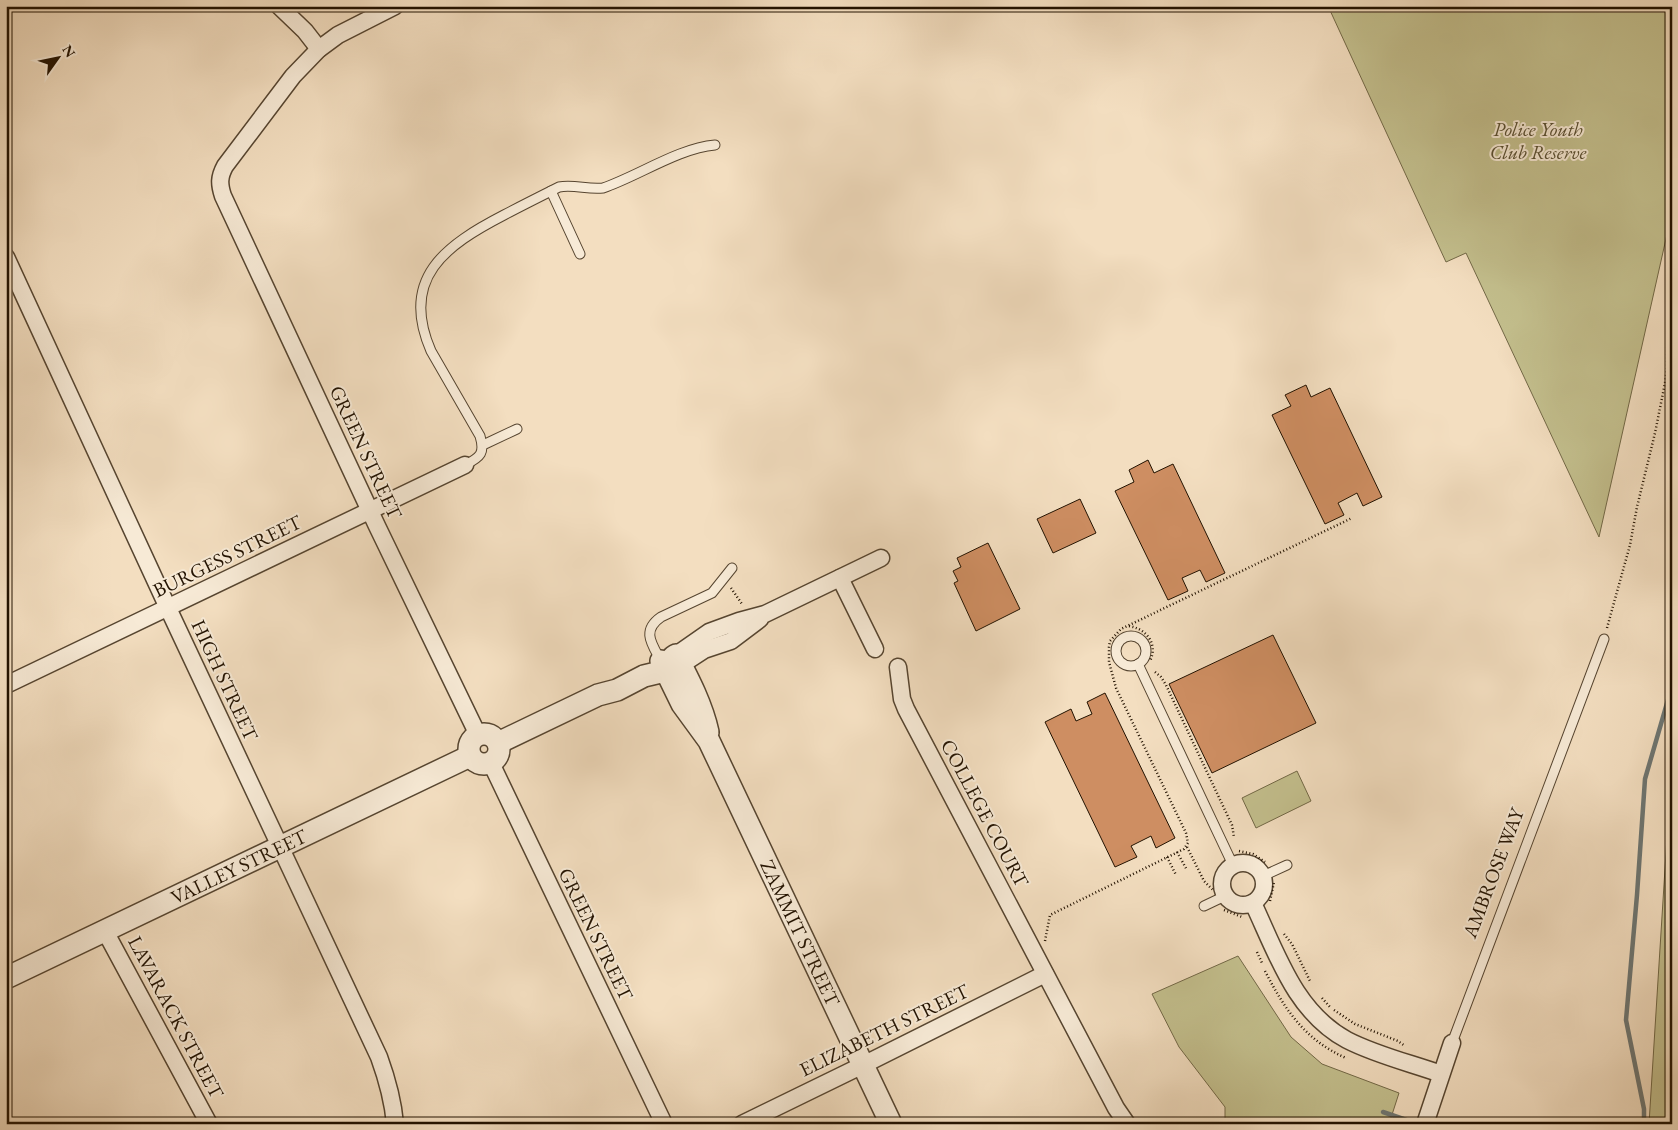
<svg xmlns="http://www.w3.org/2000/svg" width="1678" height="1130" font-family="'EB Garamond',serif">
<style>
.green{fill:#c3bf8d;stroke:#726846}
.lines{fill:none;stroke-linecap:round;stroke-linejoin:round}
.stream{stroke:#6e7672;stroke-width:4.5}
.building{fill:#ce8e62;stroke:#221200}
.service-casing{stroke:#564530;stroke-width:11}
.minor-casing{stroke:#564530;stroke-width:19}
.tertiary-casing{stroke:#564530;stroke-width:24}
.path{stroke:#221200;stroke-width:2.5;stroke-dasharray:1 2.5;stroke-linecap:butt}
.service{stroke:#f7ead6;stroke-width:9}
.minor{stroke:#f7ead6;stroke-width:16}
.tertiary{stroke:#f7ead6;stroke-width:21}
.labels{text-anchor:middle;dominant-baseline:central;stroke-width:4;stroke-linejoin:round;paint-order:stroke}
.park-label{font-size:20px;font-style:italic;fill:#5a4f31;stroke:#f7ead6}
.street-label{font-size:20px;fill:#221200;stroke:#f7ead6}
</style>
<rect width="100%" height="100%" fill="#f3dec0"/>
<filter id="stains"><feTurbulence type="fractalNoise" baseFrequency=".004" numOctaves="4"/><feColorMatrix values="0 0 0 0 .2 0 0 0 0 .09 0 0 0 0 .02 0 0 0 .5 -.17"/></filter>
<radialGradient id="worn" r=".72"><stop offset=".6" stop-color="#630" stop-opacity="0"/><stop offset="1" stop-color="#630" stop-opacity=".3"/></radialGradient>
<g class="green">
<path d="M1328,6H1672V212L1599,537L1466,253L1446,262Z"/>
<path d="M1672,757V1124H1649Z"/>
<path d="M1297,771L1311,801L1256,828L1242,798Z"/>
<path d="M1238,956L1291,1037L1322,1064L1399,1093L1389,1124H1225V1107L1179,1047L1152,994Z"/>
</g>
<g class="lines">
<g class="stream">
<path d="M1383,1112L1418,1124"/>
<path d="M1644,1124V1109L1626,1020L1637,895L1645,779L1672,686"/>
</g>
</g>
<g class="building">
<path d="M1306,385L1311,397L1330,388L1382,497L1363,506L1357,493L1338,503L1344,515L1325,524L1272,415L1291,406L1285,395Z"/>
<path d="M1148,460L1154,473L1173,464L1225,573L1206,582L1200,570L1182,578L1188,591L1168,600L1115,491L1134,482L1129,470Z"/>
<path d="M1080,499L1096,533L1053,553L1037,519Z"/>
<path d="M988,543L1020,609L976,631L954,583L958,581L953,571L961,567L957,558Z"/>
<path d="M1273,635L1316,723L1212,773L1169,684Z"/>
<path d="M1105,693L1175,838L1156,848L1151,836L1131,846L1137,857L1115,867L1045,722L1071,709L1076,721L1092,714L1087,702Z"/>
</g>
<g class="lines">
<g class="service-casing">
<g id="service">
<path d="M551,191L580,254"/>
<path d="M483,445L517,429"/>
<path d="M465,465C481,457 485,453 480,436L431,351C399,278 446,245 504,215C523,205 541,196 559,187C574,184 588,190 603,188C638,176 679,148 715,145"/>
<circle cx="1131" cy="651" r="15"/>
<path d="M661,661C652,644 641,631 661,617L712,593L732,568"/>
<path d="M1138,664L1233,865"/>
<path d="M1263,876L1287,865"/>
<path d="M1204,906L1225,896"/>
<path d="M1452,1043L1604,639"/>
</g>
</g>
<g class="minor-casing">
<g id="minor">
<path d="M279,6L305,31L319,49"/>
<path d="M395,6L338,35L319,49L293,76L225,166C219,177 219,184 223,196L377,526L478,735"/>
<path d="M6,257L168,608L379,1057C387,1079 393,1100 395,1124"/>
<path d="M840,578L875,649"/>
<path d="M676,655L709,632L739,621L765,614L881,558"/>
<path d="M681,665L704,650L731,641L760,619"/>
<path d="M898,667L902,699L906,709L1116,1108L1127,1124"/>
<path d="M6,685L465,465"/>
<path d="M491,763L664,1124"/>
<circle cx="1243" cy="884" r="21"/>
<path d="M1253,903C1277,954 1295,1012 1347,1040C1376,1055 1410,1063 1441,1074"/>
<path d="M105,931L209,1124"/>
<path d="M742,1124L863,1065L1045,974"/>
<path d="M1425,1124L1452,1043"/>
</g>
</g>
<g class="tertiary-casing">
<g id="tertiary">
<path d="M673,657L676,655C689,680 702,705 708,732"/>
<path id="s1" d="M661,661L682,704L709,741L891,1124"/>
<circle cx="484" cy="749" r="15"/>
<path d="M498,743L598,695L617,690L644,676L669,670L681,665"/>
<path id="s2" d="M6,978L470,756"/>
</g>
</g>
<g class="path">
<path d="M731,588L742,604"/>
<path d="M1129,626C1147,629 1158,644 1150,661"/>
<path d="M1607,628L1630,545L1637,507L1655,433L1665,383L1667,368L1668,278L1672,259"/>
<path d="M1155,672L1161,677L1166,685L1232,825L1234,837"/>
<path d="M1187,847L1204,881L1213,890"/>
<path d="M1239,851L1253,854L1265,862"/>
<path d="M1177,852L1187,870"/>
<path d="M1167,857L1176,875"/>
<path d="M1270,901L1274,882"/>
<path d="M1224,910L1242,917"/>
<path d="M1284,934L1292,944L1310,981"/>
<path d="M1045,941L1050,915L1184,849L1188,843L1186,833L1116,688L1109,662V647L1110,641L1121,629L1352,518"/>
<path d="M1257,952L1262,963"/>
<path d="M1265,971C1285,1010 1305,1040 1346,1058"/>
<path d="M1322,998L1330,1007"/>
<path d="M1334,1010L1355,1024L1398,1041L1405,1046"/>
</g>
<use href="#service" class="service"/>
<use href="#minor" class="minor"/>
<use href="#tertiary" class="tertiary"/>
</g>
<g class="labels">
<g class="park-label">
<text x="1538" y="129">Police Youth<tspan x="1538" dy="23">Club Reserve</tspan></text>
</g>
<g class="street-label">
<text transform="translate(366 452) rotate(65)">GREEN STREET</text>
<text transform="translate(227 556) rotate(-26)">BURGESS STREET</text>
<text transform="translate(225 680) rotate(65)">HIGH STREET</text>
<text transform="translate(985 813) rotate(62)">COLLEGE COURT</text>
<text stroke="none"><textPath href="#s2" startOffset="258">VALLEY STREET</textPath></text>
<text transform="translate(1493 873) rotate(-69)">AMBROSE WAY</text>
<text stroke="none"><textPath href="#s1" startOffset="306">ZAMMIT STREET</textPath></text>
<text transform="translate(596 934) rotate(64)">GREEN STREET</text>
<text transform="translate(176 1017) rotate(62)">LAVARACK STREET</text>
<text transform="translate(884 1030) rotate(-26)">ELIZABETH STREET</text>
</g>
</g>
<rect width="1678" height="1130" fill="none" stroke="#f3dec0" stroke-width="25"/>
<rect x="8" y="8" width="1663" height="1115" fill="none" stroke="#221200" stroke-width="2.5"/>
<rect x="12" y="12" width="1653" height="1105" fill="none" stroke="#221200"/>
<g transform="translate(58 58) rotate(57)" stroke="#f7ead6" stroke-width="4" paint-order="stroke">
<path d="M0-4L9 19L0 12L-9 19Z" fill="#221200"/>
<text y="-8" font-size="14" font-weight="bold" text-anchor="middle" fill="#221200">N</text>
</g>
<rect width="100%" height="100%" filter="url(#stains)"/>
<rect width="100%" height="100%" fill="url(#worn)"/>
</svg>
